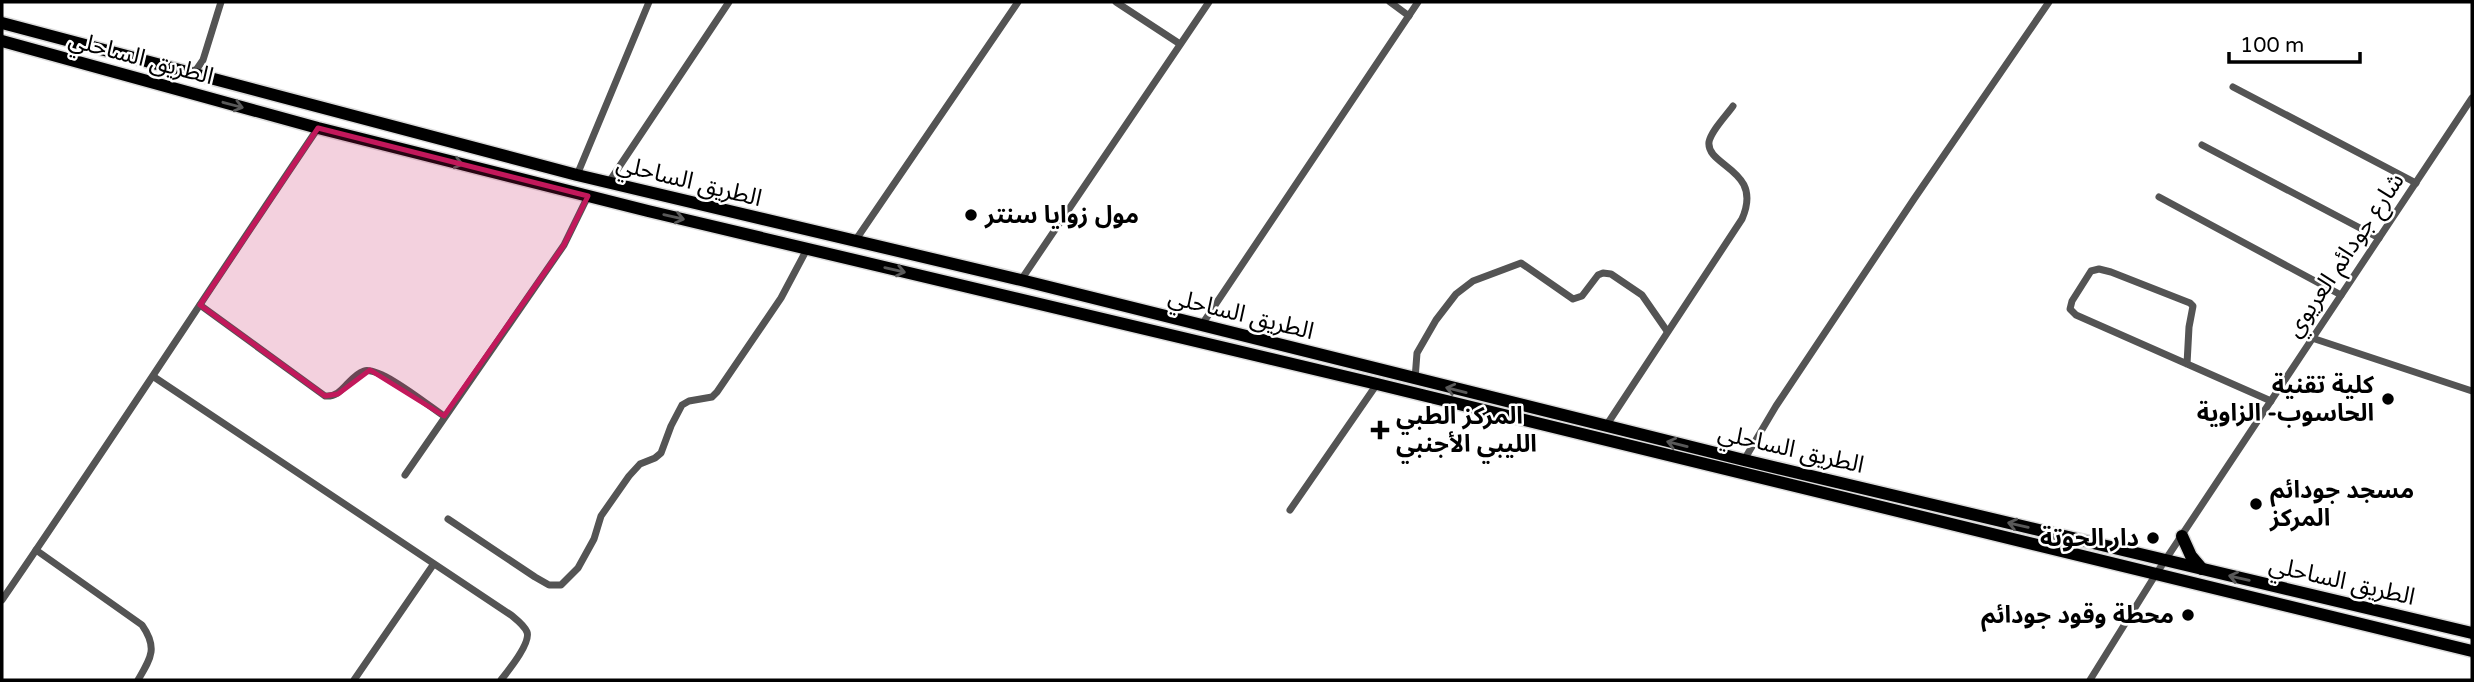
<svg xmlns="http://www.w3.org/2000/svg" width="2474" height="682" font-family="'Varela Round','Noto Sans Arabic',sans-serif">
<style>
.lines{fill:none;stroke-linecap:round;stroke-linejoin:round}
.trunk-casing{stroke:#dbdbdb;stroke-width:15}
.minor{stroke:#545454;stroke-width:7}
.trunk{stroke:#000;stroke-width:12}
.oneway{stroke:#595959}
.marked{fill:#c2185b;fill-opacity:0.2;stroke:#c2185b;stroke-width:5;stroke-linejoin:round}
.poi-dot{fill:#000;stroke:#fff;stroke-width:2.5}
.labels{text-anchor:middle;dominant-baseline:central;stroke-width:5;stroke-linejoin:round;paint-order:stroke}
.street-label{font-size:24px;fill:#000;stroke:#fff}
.poi-label{font-size:24px;font-weight:bold;fill:#000;stroke:#fff;text-anchor:start}
</style>
<rect width="100%" height="100%" fill="#fff"/>
<g class="lines">
<g class="trunk-casing">
<g id="trunk">
<path d="M2,23L577,175L1021,280L1744,460L2472,633"/>
<path d="M2,41L318,128L648,211L1377,384L2472,651"/>
<path d="M2182,536L2191,556L2202,569"/>
</g>
</g>
<g class="minor">
<path d="M1116,2L1180,44"/>
<path d="M1390,2L1409,16"/>
<path d="M194,73L203,60L221,2"/>
<path d="M2233,87L2416,183"/>
<path d="M2202,145L2379,238"/>
<path d="M577,175L649,2"/>
<path d="M609,182L729,2"/>
<path d="M2159,197L2341,295"/>
<path d="M855,241L1018,2"/>
<path d="M1021,280L1209,2"/>
<path d="M200,305L325,396C343,398 348,376 364,371C380,366 430,407 444,416"/>
<path d="M1201,326L1418,2"/>
<path d="M2312,338L2472,391"/>
<path d="M2187,364L2189,327L2193,306L2190,303L2111,272L2099,269L2091,271L2072,301L2070,309L2076,315L2271,401"/>
<path d="M154,377L511,615C517,620 524,625 527,632C531,643 508,671 501,680"/>
<path d="M1415,379L1417,353L1436,320L1456,294L1473,281L1521,263L1573,299L1582,296L1598,275L1603,273L1611,274L1642,295L1667,331"/>
<path d="M1606,426L1742,219C1764,169 1706,167 1709,142C1711,131 1726,116 1733,106"/>
<path d="M1744,460L1776,406L1914,199L2049,2"/>
<path d="M405,475L564,245L588,196"/>
<path d="M1290,510L1377,384"/>
<path d="M448,519L535,577L549,585H561L578,568L594,539L601,516L629,476L640,464L655,458L661,453L671,426L682,405L689,401L712,397L717,392L781,298L807,249"/>
<path d="M36,550L142,625C158,648 151,658 138,680"/>
<path d="M2,600C109,444 212,285 318,128"/>
<path d="M354,680L433,565"/>
<path d="M2090,680L2156,574L2472,98"/>
</g>
<use href="#trunk" class="trunk"/>
</g>
<defs><path id="oneway-shaft" d="M-6 0H5M1.5-3L5.5 0L1.5 3" fill="none" stroke-width="1.6" stroke-linecap="round" stroke-linejoin="round" transform="scale(1.75)"/></defs>
<g class="oneway">
<use href="#oneway-shaft" transform="translate(233 105) rotate(15)"/>
<use href="#oneway-shaft" transform="translate(453 162) rotate(14)"/>
<use href="#oneway-shaft" transform="translate(674 217) rotate(13)"/>
<use href="#oneway-shaft" transform="translate(895 270) rotate(13)"/>
<use href="#oneway-shaft" transform="translate(1456 390) rotate(-166)"/>
<use href="#oneway-shaft" transform="translate(1677 444) rotate(-166)"/>
<use href="#oneway-shaft" transform="translate(2018 525) rotate(-167)"/>
<use href="#oneway-shaft" transform="translate(2239 578) rotate(-167)"/>
</g>
<path class="marked" d="M318,128L588,196L564,245L444,416L370,370L338,394L325,396L200,305Z"/>
<g class="poi-dot">
<circle cx="971" cy="215" r="7"/>
<circle cx="2388" cy="399" r="7"/>
<path d="M1376.5 419.5h7v7h7v7h-7v7h-7v-7h-7v-7h7z"/>
<circle cx="2256" cy="504" r="7"/>
<circle cx="2153" cy="538" r="7"/>
<circle cx="2188" cy="615" r="7"/>
</g>
<g class="labels">
<g class="street-label">
<text transform="translate(141 58) rotate(15)">الطريق الساحلي</text>
<text transform="translate(689 181) rotate(14)">الطريق الساحلي</text>
<text transform="translate(2345 255) rotate(-56)">شارع جودائم العريوي</text>
<text transform="translate(1241 314) rotate(14)">الطريق الساحلي</text>
<text transform="translate(1791 449) rotate(13)">الطريق الساحلي</text>
<text transform="translate(2342 581) rotate(13)">الطريق الساحلي</text>
</g>
<g class="poi-label">
<text x="985" y="215">مول زوايا سنتر</text>
<text x="2374" y="385" text-anchor="end">كلية تقنية<tspan x="2374" dy="28">الحاسوب- الزاوية</tspan></text>
<text x="1396" y="416">المركز الطبي<tspan x="1396" dy="28">الليبي الأجنبي</tspan></text>
<text x="2270" y="490">مسجد جودائم<tspan x="2270" dy="28">المركز</tspan></text>
<text x="2139" y="538" text-anchor="end">دار الحوتة</text>
<text x="2174" y="615" text-anchor="end">محطة وقود جودائم</text>
</g>
</g>
<rect width="2474" height="682" fill="none" stroke="#000000" stroke-width="7"/>
<path d="M2229 52v10h131v-10" fill="none" stroke="#000000" stroke-width="3.5"/>
<text x="2240" y="52" font-size="21" fill="#000000" stroke="#ffffff" stroke-width="5" paint-order="stroke">100 m</text>
</svg>
